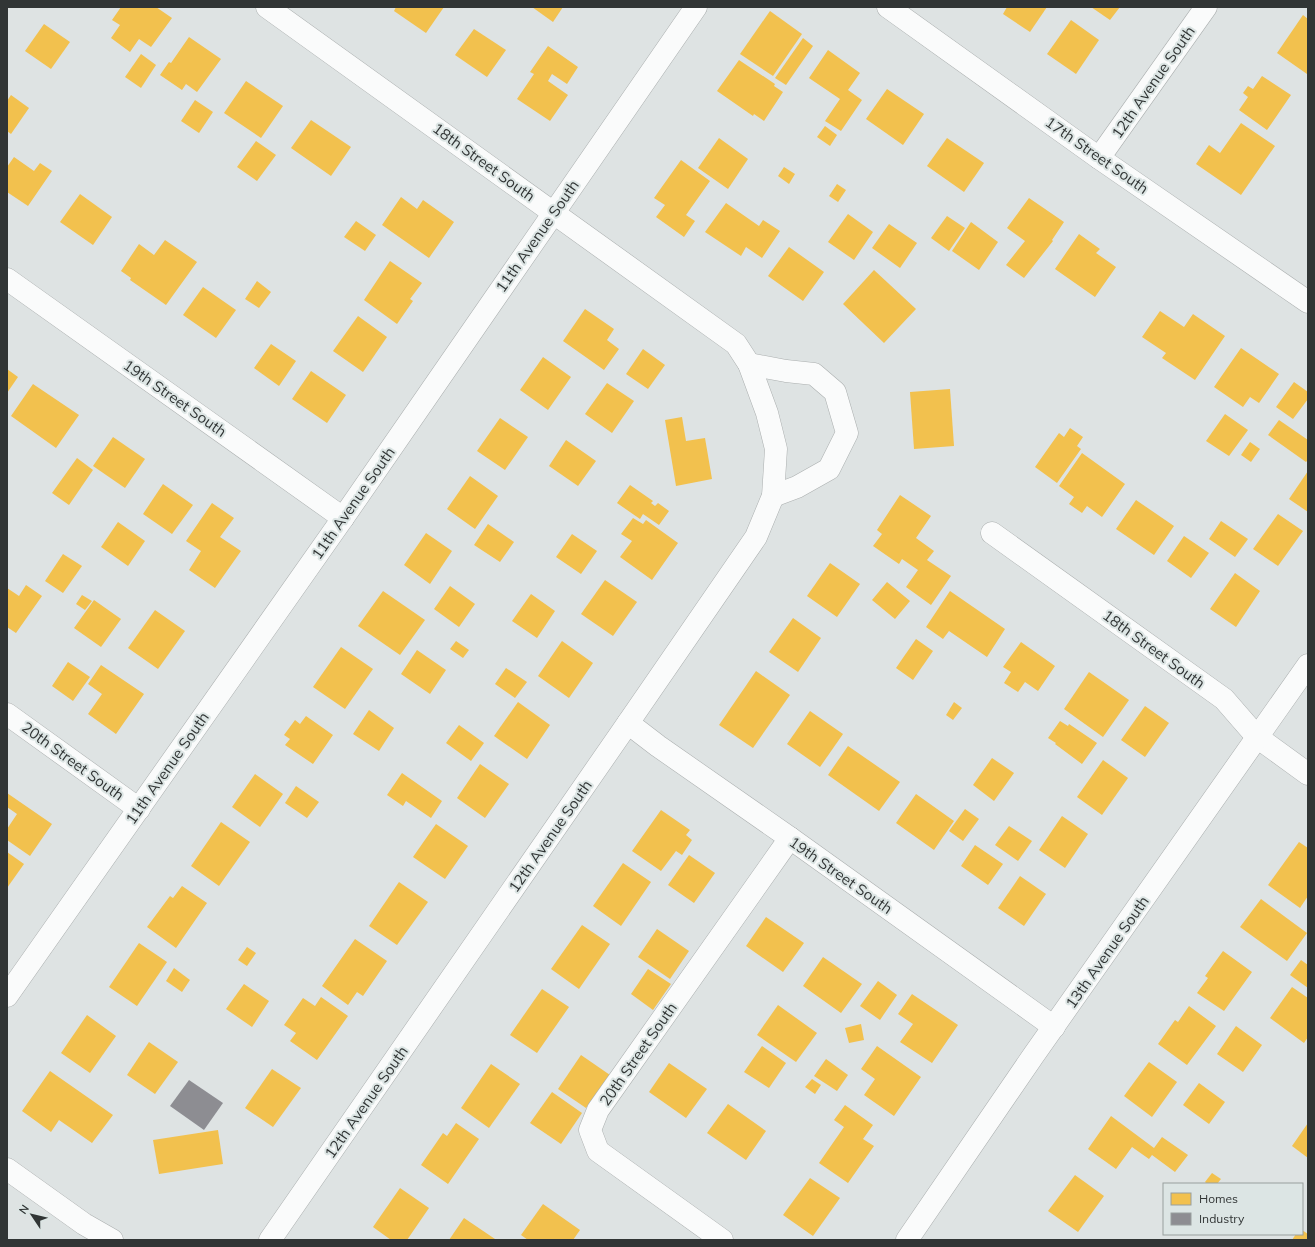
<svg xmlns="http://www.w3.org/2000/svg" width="1315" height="1247" font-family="Mulish,sans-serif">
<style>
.homes{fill:#f2c14e}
.industry{fill:#8d8d92}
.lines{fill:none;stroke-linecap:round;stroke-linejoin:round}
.minor-casing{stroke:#abafaf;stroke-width:23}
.major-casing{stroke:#abafaf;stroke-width:23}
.minor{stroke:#fafbfb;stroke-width:22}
.major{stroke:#fafbfb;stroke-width:22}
.labels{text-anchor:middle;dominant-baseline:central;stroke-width:4;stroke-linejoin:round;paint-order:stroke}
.street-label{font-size:15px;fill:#313535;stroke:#dce5e4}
</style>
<rect width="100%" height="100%" fill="#dee3e3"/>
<g class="homes">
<path d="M121,7H156L172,18L151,47L139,39L130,52L111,38L120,25L112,20Z"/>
<path d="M396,7H444L426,33L394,11Z"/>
<path d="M532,7H563L553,22Z"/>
<path d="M1007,7H1047L1030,32L1003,14Z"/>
<path d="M1091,7H1120L1110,20Z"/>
<path d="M770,11L802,34L773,76L740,54Z"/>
<path d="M1303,15L1308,19V72L1307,74L1277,53Z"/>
<path d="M1071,20L1099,40L1076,74L1047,54Z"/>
<path d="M44,24L70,42L51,69L25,51Z"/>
<path d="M474,29L506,50L487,77L455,55Z"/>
<path d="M189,37L221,59L197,92L186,84L182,90L160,75L169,62L171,63Z"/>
<path d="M803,38L813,46L786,85L775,78Z"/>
<path d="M548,46L578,67L567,84L552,74L548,81L568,95L550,121L517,99L534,74L530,72Z"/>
<path d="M828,50L860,73L848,90L862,100L841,131L825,121L840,99L809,78Z"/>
<path d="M141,54L156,65L141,88L125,77Z"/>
<path d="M739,60L775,84L774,86L783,92L764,121L754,114L753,116L717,91Z"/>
<path d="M1262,76L1291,95L1267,130L1239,110L1248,97L1243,93L1248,86L1253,89Z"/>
<path d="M246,81L283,106L261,138L224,113Z"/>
<path d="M887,89L924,114L903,145L866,119Z"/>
<path d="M11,95L29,108L11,134L7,131V101Z"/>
<path d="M195,100L213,112L199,133L181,121Z"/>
<path d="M311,120L351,147L331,176L291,148Z"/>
<path d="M1241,123L1275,146L1241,195L1196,164L1209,145L1220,153Z"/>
<path d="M825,126L837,135L830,146L817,137Z"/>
<path d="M719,138L748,159L728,189L698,168Z"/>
<path d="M947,138L984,163L964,192L927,166Z"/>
<path d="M256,141L276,155L257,181L237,167Z"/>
<path d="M14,157L34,171L40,163L52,171L28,206L7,192V167Z"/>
<path d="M681,160L710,181L686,215L695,221L684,237L656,217L665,205L654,198Z"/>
<path d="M784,167L795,174L789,184L778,176Z"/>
<path d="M837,184L846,190L838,202L829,196Z"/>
<path d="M80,194L112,217L93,245L60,222Z"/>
<path d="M401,197L417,209L423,200L454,222L429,258L382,225Z"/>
<path d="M1029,198L1064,222L1052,240L1053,241L1024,278L1006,265L1025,241L1007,228Z"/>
<path d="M726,203L759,226L763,220L780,231L762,258L746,247L741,256L705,232Z"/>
<path d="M848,214L873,232L854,260L828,242Z"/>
<path d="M947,216L965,228L949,251L931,238Z"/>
<path d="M356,221L376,235L365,251L344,237Z"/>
<path d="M971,222L998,242L979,270L952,251Z"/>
<path d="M889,224L917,243L900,268L872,248Z"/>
<path d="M1079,234L1100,249L1096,253L1116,267L1095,297L1055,269Z"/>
<path d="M165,240L197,262L166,305L130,280L131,278L121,271L139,244L154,255Z"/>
<path d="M789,247L824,272L803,301L768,276Z"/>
<path d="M390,261L422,283L410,299L413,301L397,324L364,300Z"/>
<path d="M874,270L916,309L884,343L843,304Z"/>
<path d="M257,281L271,292L259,308L245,299Z"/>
<path d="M203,287L236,310L216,338L183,315Z"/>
<path d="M585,309L614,329L607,340L619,349L604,370L563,341Z"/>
<path d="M1160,311L1184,327L1193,314L1225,336L1195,380L1162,358L1166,353L1142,337Z"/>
<path d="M358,316L387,337L363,372L333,351Z"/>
<path d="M271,344L296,361L279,386L254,368Z"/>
<path d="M1241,348L1279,374L1259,403L1250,397L1243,407L1214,387Z"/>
<path d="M643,349L665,365L648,389L626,374Z"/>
<path d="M543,357L571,377L548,410L520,390Z"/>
<path d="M7,369L18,377L7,393Z"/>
<path d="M311,371L346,395L327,423L292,399Z"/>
<path d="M1294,382L1308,392V399L1293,419L1276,407Z"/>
<path d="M607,383L634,401L612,433L585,414Z"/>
<path d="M33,384L79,415L56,448L11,416Z"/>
<path d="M950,389L954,446L914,449L910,392Z"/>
<path d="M1225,414L1248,430L1229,456L1206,441Z"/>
<path d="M682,417L686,441L705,438L712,479L676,486L665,420Z"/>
<path d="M500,418L528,437L505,470L477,451Z"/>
<path d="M1279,420L1308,440V460L1306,462L1268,435Z"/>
<path d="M1070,428L1083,437L1077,446L1081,449L1057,483L1035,467L1059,433L1064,437Z"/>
<path d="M113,437L145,459L125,488L93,466Z"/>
<path d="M566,440L596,461L578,486L549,466Z"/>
<path d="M1250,442L1260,449L1251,462L1241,455Z"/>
<path d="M1082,453L1125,484L1102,517L1087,506L1082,513L1069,504L1074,497L1059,486Z"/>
<path d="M77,458L93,470L69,505L52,493Z"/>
<path d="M1308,471V512L1289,499Z"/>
<path d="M470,476L498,496L475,529L447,509Z"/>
<path d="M163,484L193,505L172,534L143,514Z"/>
<path d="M630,485L653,501L651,503L655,506L658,503L669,511L659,525L643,514L640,519L617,503Z"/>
<path d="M900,495L931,516L916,538L934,551L927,560L951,576L931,605L906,587L918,570L902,559L899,564L873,546L882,534L877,530Z"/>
<path d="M1136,500L1174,526L1154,555L1116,529Z"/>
<path d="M212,503L234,518L220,537L241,551L215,588L189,570L201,551L186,541Z"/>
<path d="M1278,514L1303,531L1278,566L1253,549Z"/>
<path d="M633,518L643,524L646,520L678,543L652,580L620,557L632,541L621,534Z"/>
<path d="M1221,521L1248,539L1235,557L1209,539Z"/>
<path d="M118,522L145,541L128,566L101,547Z"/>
<path d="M488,524L514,542L500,562L474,545Z"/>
<path d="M426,533L452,551L430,584L404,565Z"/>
<path d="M572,534L597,551L581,574L556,557Z"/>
<path d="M1184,536L1209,553L1191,578L1167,561Z"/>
<path d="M63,554L82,566L63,593L45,581Z"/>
<path d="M830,563L860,584L837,617L807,596Z"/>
<path d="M1235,573L1260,591L1236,627L1210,609Z"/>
<path d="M605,580L637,602L613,636L581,614Z"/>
<path d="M887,582L910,601L895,619L872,600Z"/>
<path d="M26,585L42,596L16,633L7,627V588L19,596Z"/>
<path d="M450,586L475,604L459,627L434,609Z"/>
<path d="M383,591L425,620L400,655L358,626Z"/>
<path d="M950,591L1005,629L987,657L949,631L943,639L926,627Z"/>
<path d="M531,594L555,611L537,638L512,621Z"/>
<path d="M82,595L92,601L85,610L76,604Z"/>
<path d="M94,600L121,619L101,647L74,628Z"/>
<path d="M155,610L185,631L158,669L128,648Z"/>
<path d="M793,618L821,638L798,672L769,652Z"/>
<path d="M916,639L933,651L913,680L896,668Z"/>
<path d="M456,641L469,650L463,658L450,649Z"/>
<path d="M562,641L593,663L569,698L538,676Z"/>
<path d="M1021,642L1055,666L1038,691L1025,682L1018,692L1004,683L1011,672L1003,667Z"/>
<path d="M341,647L373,669L345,709L313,687Z"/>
<path d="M417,650L446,670L430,694L401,674Z"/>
<path d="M68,662L90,677L73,701L52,686Z"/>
<path d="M101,665L144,694L116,734L88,714L102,694L88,684Z"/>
<path d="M506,668L527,682L515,698L495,684Z"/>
<path d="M756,671L790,695L753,748L719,725Z"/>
<path d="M1089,672L1129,700L1103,737L1064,709Z"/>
<path d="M518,702L550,725L527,759L494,736Z"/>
<path d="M954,702L962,708L953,720L946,715Z"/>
<path d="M1145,706L1169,723L1145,757L1121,740Z"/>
<path d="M369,710L394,728L379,751L353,734Z"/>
<path d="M810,711L843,734L820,767L787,744Z"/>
<path d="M306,716L333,735L313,764L285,745L290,739L284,735L295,720L300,724Z"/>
<path d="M1060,721L1068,726L1069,724L1097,743L1082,764L1055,744L1056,743L1048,738Z"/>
<path d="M459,725L484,743L471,761L446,743Z"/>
<path d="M848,746L900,782L879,811L828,775Z"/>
<path d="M992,758L1014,773L994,801L973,785Z"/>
<path d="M1103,760L1128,778L1102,815L1077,797Z"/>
<path d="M480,764L509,784L485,818L457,798Z"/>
<path d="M402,773L442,801L431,818L406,801L403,806L387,795Z"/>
<path d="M255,774L283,794L260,827L232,807Z"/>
<path d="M296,786L319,802L307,818L285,803Z"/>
<path d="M7,793L52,824L30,856L7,840V829L17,814L7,807Z"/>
<path d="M916,794L954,821L934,850L896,823Z"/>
<path d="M965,809L979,819L963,841L949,831Z"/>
<path d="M661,810L690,830L686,835L692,840L682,855L676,851L661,871L632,851Z"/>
<path d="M1062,816L1088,834L1065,868L1039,850Z"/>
<path d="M221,822L250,842L219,886L191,866Z"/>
<path d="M436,824L468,846L445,879L413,857Z"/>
<path d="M1009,826L1032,841L1018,861L995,845Z"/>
<path d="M1299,842L1308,848V896L1300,908L1268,885Z"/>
<path d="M975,845L1003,864L988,885L961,866Z"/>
<path d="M7,852L24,864L7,888Z"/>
<path d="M689,855L715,873L694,903L668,885Z"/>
<path d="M623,863L651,882L621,926L593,906Z"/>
<path d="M1020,876L1046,894L1024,926L998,908Z"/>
<path d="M399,882L428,902L397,945L369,926Z"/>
<path d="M182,886L207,903L176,948L147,927L170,896L173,898Z"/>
<path d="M1261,899L1307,933L1287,961L1240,927Z"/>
<path d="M766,917L804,943L783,972L746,946Z"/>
<path d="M582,925L610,944L579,989L551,969Z"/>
<path d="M657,929L689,951L670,979L638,957Z"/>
<path d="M355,939L387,961L363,996L357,992L348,1005L322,986Z"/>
<path d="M139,943L167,962L137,1006L109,987Z"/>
<path d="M247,947L256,953L247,966L238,960Z"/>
<path d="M1223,951L1252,972L1224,1011L1197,993L1208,978L1205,976Z"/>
<path d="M823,957L862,984L841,1013L803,986Z"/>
<path d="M1301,960L1308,965V988L1290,975Z"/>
<path d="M174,968L190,980L182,992L166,981Z"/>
<path d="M648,969L671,984L653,1010L631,994Z"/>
<path d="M878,981L897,995L880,1020L860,1006Z"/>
<path d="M244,984L269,1001L252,1027L226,1009Z"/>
<path d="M1292,987L1308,998V1037L1304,1043L1270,1018Z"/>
<path d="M542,989L569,1007L537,1053L510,1035Z"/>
<path d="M912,994L958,1025L932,1063L900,1042L913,1024L898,1014Z"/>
<path d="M321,997L348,1016L317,1060L290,1041L296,1033L284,1025L303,998L315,1006Z"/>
<path d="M778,1005L817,1033L796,1062L757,1035Z"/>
<path d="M1189,1006L1216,1026L1187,1065L1158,1044L1175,1020L1178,1022Z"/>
<path d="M87,1015L116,1036L90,1073L61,1053Z"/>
<path d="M861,1024L864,1040L849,1043L845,1028Z"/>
<path d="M1236,1026L1262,1045L1243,1072L1217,1054Z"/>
<path d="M149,1042L178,1062L155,1094L127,1075Z"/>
<path d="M762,1046L786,1063L769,1088L744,1072Z"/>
<path d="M877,1046L921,1077L894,1116L864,1095L875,1079L861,1069Z"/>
<path d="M581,1055L610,1075L586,1108L558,1089Z"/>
<path d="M826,1059L848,1075L837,1091L814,1076Z"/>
<path d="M1149,1062L1177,1082L1152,1117L1124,1096Z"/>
<path d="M669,1063L707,1089L686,1118L649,1092Z"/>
<path d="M491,1064L520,1084L489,1128L461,1108Z"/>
<path d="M272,1069L301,1088L273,1127L245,1108Z"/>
<path d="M50,1071L113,1115L92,1143L59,1120L51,1132L22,1111Z"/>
<path d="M812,1079L821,1085L815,1094L805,1087Z"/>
<path d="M1199,1083L1225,1102L1209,1124L1183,1105Z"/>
<path d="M552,1092L582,1113L561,1144L530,1123Z"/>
<path d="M728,1104L766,1131L746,1160L707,1133Z"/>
<path d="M845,1105L873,1125L863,1139L874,1146L848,1183L819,1163L844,1127L834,1120Z"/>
<path d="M1111,1116L1154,1148L1162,1137L1188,1155L1175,1172L1152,1155L1149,1159L1132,1147L1116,1169L1088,1149Z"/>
<path d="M456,1123L479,1139L448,1184L421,1165L443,1133L447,1136Z"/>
<path d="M1308,1123V1158L1292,1146Z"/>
<path d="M218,1130L223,1164L159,1174L153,1140Z"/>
<path d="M1212,1173L1221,1179L1217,1184H1207L1205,1182Z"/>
<path d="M1075,1175L1104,1196L1078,1232L1048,1211Z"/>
<path d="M810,1178L840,1198L813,1236L783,1215Z"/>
<path d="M400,1188L429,1208L407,1240H391L373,1227Z"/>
<path d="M543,1204L580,1230L573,1240H528L521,1235Z"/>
<path d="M464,1218L495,1239L494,1240H449Z"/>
<path d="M1302,1230L1308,1234V1240H1292L1296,1234H1302Z"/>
</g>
<path class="industry" d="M189,1080L223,1103L204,1130L170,1106Z"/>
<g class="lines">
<g class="minor-casing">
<g id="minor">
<path d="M267,7L736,344L749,364L767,413L776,449L773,496L756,537L628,723L270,1240"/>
<path d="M888,7L1099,158L1308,302"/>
<path d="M1099,158L1206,7"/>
<path d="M7,279L343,518"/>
<path d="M749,364L786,371L814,374L835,392L847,433L829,469L797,487L773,496"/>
<path d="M992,533L1224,699L1257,737L1308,774"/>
<path d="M7,714L139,809"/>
<path d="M628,723L658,746L790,838L1054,1027"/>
<path d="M7,996L343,518L696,7"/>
<path d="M7,1169L84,1224L112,1240"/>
<path d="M722,1240L598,1151L590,1130L598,1110L790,838"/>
</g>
</g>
<g class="major-casing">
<path id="major" d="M907,1240L1033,1056L1308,665"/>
</g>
<use href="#minor" class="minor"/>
<use href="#major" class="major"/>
</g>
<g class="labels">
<g class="street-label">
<text transform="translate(1153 82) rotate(-55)">12th Avenue South</text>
<text transform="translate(1097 155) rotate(35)">17th Street South</text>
<text transform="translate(484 162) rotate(36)">18th Street South</text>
<text transform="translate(537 236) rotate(-55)">11th Avenue South</text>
<text transform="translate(175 398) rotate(35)">19th Street South</text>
<text transform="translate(353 503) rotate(-55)">11th Avenue South</text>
<text transform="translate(1154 649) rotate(36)">18th Street South</text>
<text transform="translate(73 761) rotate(36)">20th Street South</text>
<text transform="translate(167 768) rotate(-55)">11th Avenue South</text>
<text transform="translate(550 836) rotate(-55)">12th Avenue South</text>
<text transform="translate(841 875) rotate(35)">19th Street South</text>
<text transform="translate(1107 952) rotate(-55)">13th Avenue South</text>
<text transform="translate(638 1054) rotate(-55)">20th Street South</text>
<text transform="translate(366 1102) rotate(-55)">12th Avenue South</text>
</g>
</g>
<rect width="1315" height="1247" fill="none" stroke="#313535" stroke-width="16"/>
<rect x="1163" y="1183" width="140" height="52" fill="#dce5e4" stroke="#989f9e"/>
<rect x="1171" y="1193" width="20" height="12" fill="#f2c14e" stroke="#989f9e"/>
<text x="1199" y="1203" font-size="12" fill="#313535">Homes</text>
<rect x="1171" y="1213" width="20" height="12" fill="#8d8d92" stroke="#989f9e"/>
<text x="1199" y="1223" font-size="12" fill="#313535">Industry</text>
<g transform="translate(32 1215) rotate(305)" stroke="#dce5e4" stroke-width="3" paint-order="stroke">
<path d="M0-3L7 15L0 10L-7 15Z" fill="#313535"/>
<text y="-6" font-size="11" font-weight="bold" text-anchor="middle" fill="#313535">N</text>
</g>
</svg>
